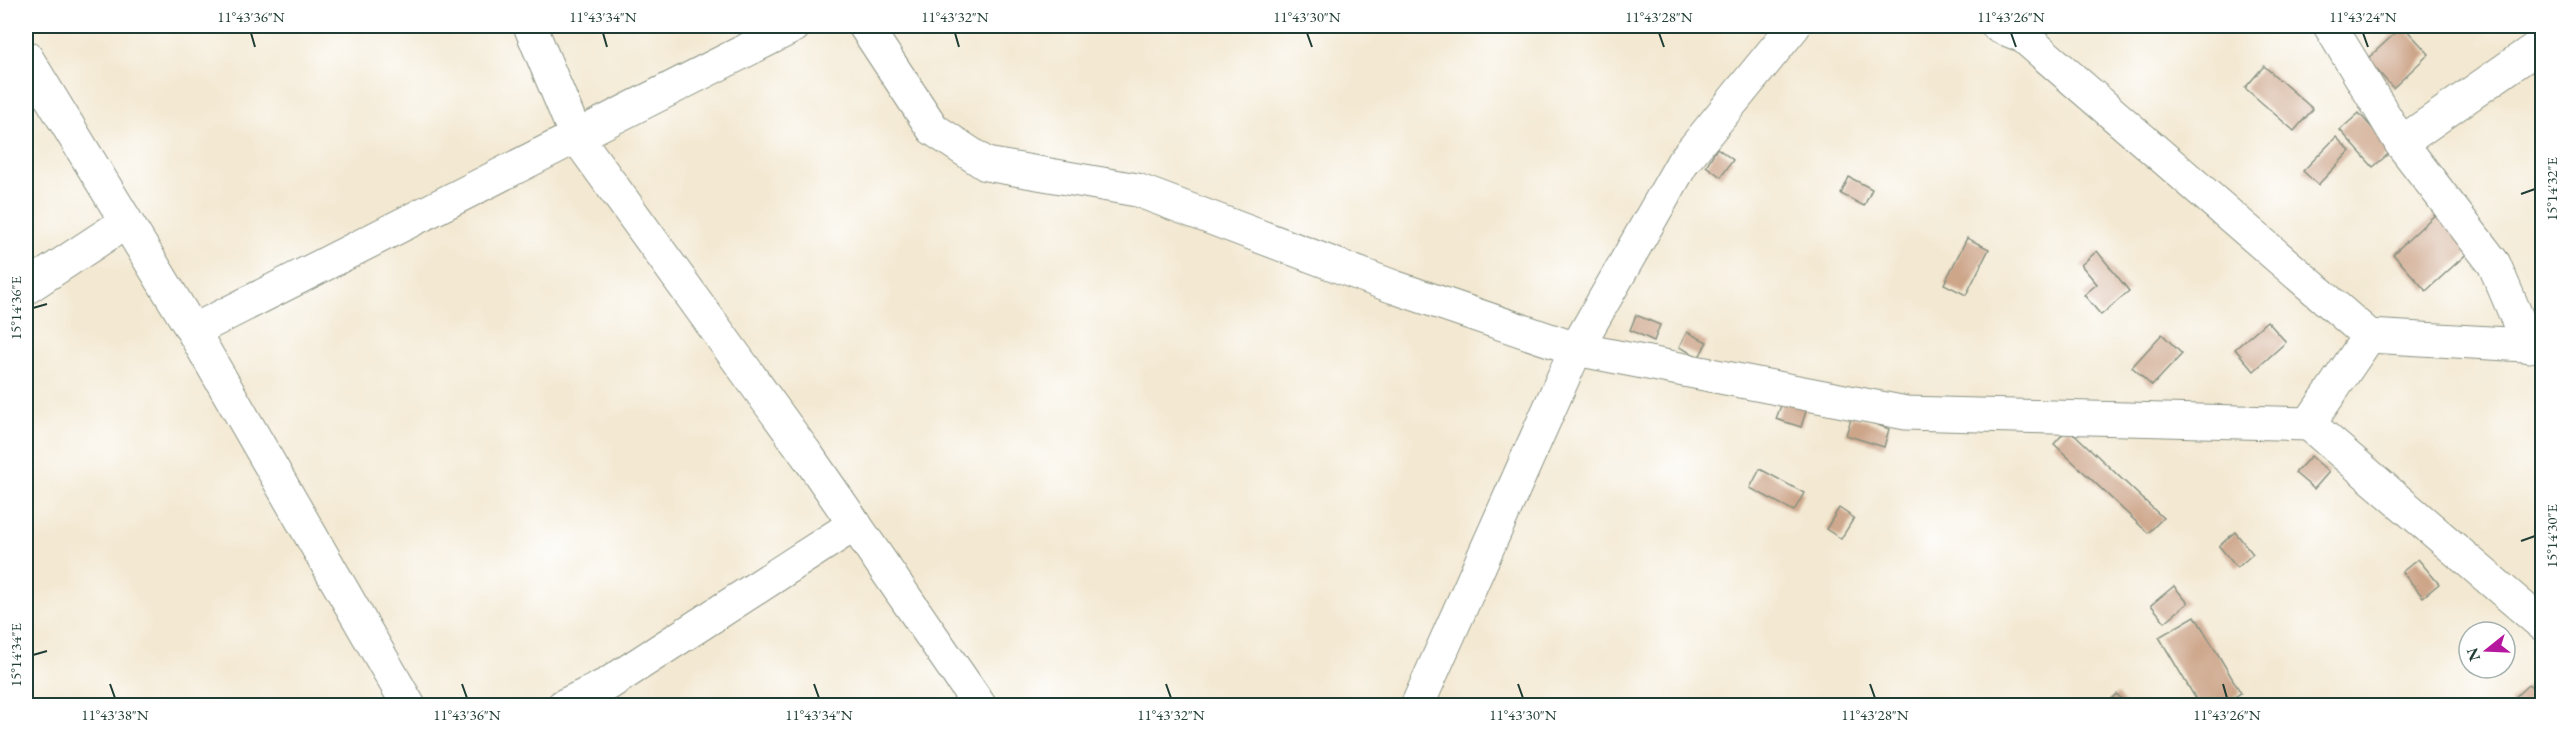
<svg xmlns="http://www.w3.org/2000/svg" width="2568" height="731" font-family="'EB Garamond',serif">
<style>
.building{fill:#cda68a}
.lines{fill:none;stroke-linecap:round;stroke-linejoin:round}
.minor-casing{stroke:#899282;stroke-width:35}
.minor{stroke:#fff;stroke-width:33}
.ticks{fill:none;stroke:#1f3d34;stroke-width:2}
.neatline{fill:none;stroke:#1f3d34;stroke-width:2}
.ticks-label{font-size:15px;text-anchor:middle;fill:#1f3d34}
</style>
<rect width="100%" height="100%" fill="#fff"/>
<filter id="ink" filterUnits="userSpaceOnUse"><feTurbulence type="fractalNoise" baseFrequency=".0167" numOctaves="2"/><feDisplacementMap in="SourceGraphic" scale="12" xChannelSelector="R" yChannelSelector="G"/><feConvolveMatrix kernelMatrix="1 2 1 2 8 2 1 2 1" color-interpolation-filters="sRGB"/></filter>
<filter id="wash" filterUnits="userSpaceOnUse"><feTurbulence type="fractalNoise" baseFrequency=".008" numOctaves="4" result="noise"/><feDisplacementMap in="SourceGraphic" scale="24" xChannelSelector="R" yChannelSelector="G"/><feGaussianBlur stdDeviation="1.35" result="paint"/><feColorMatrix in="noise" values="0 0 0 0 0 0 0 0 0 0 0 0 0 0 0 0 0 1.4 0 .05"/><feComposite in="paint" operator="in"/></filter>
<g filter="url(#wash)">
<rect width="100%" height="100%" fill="#f3e8d1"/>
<g id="blocks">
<g class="building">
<path d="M2403,26L2429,54L2393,88L2367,59Z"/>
<path d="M2264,66L2313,109L2294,131L2245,88Z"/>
<path d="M2359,113L2392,151L2373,167L2340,130Z"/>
<path d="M2336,137L2350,151L2318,185L2303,171Z"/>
<path d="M1717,148L1733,160L1721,177L1706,166Z"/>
<path d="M1849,177L1872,189L1864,206L1841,194Z"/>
<path d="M2439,211L2473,248L2426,291L2393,254Z"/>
<path d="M1967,238L1989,249L1966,295L1944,284Z"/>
<path d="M2097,251L2129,291L2101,315L2084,295L2097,284L2081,265Z"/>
<path d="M1636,315L1660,325L1654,341L1630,330Z"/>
<path d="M2267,321L2286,342L2254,371L2235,349Z"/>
<path d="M1687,332L1707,342L1699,357L1679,347Z"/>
<path d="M2162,334L2182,354L2152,386L2132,367Z"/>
<path d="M1784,397L1808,405L1801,427L1776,419Z"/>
<path d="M1852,416L1889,429L1884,447L1846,435Z"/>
<path d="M2068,428L2163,518L2148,533L2054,444Z"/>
<path d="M2311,456L2329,472L2314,489L2295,473Z"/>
<path d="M1760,469L1804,493L1794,511L1750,488Z"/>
<path d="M1839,508L1854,518L1841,539L1826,529Z"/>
<path d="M2235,532L2253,554L2237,568L2219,546Z"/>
<path d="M2418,559L2439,584L2423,597L2402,572Z"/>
<path d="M2174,586L2188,603L2165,622L2151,605Z"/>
<path d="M2195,616L2241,693L2221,706H2200L2159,637Z"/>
<path d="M2529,684L2542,698V706H2513L2510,702Z"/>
<path d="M2117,694L2127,706H2104Z"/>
</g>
</g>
</g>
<g filter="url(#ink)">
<use href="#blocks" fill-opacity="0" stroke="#899282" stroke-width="1.5"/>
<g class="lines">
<g class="minor-casing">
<g id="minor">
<path d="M530,26L576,136L809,458L980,706"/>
<path d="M865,26L933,129L986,164L1137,190L1394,287L1576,349L1906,413L2309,424L2369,336"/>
<path d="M1998,26L2023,36L2369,336L2542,346"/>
<path d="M2330,26L2401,143L2494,264L2529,346"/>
<path d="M26,57L193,331L409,706"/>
<path d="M2401,143L2542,44"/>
<path d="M26,288L126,222"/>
<path d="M193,331L794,26"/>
<path d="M2309,424L2542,624"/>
<path d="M563,706L608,684L855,524"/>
<path d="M1417,706L1576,349L1683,162L1794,26"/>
</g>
</g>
<use href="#minor" class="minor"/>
</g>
</g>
<path class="ticks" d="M251,33L255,47M603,33L607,47M955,33L959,47M1307,33L1312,47M1659,33L1664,47M2011,33L2016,47M2363,33L2368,47M2521,194L2535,189M33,308L47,304M2521,541L2535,536M33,655L47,651M110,684L115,698M462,684L467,698M814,684L819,698M1166,684L1171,698M1518,684L1523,698M1870,684L1875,698M2223,684L2227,698"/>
<rect width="2568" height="731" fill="none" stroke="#fff" stroke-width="66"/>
<g transform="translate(2487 650) rotate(252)"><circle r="28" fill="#ffffff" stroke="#a5b1ae" stroke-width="1.5"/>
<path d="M0-4.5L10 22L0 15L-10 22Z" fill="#b5179e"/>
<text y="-9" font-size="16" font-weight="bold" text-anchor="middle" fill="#1f3d34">N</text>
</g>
<rect x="33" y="33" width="2502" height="665" class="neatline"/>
<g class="ticks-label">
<text x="251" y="22">11°43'36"N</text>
<text x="603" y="22">11°43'34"N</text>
<text x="955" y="22">11°43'32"N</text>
<text x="1307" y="22">11°43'30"N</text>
<text x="1659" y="22">11°43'28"N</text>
<text x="2011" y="22">11°43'26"N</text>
<text x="2363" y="22">11°43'24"N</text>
<text transform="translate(2552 189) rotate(-90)" y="5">15°14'32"E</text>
<text transform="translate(16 308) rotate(-90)" y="5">15°14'36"E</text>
<text transform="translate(2552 536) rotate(-90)" y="5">15°14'30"E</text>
<text transform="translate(16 655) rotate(-90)" y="5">15°14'34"E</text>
<text x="115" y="720">11°43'38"N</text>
<text x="467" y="720">11°43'36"N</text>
<text x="819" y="720">11°43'34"N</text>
<text x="1171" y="720">11°43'32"N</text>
<text x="1523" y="720">11°43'30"N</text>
<text x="1875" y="720">11°43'28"N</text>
<text x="2227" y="720">11°43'26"N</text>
</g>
</svg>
